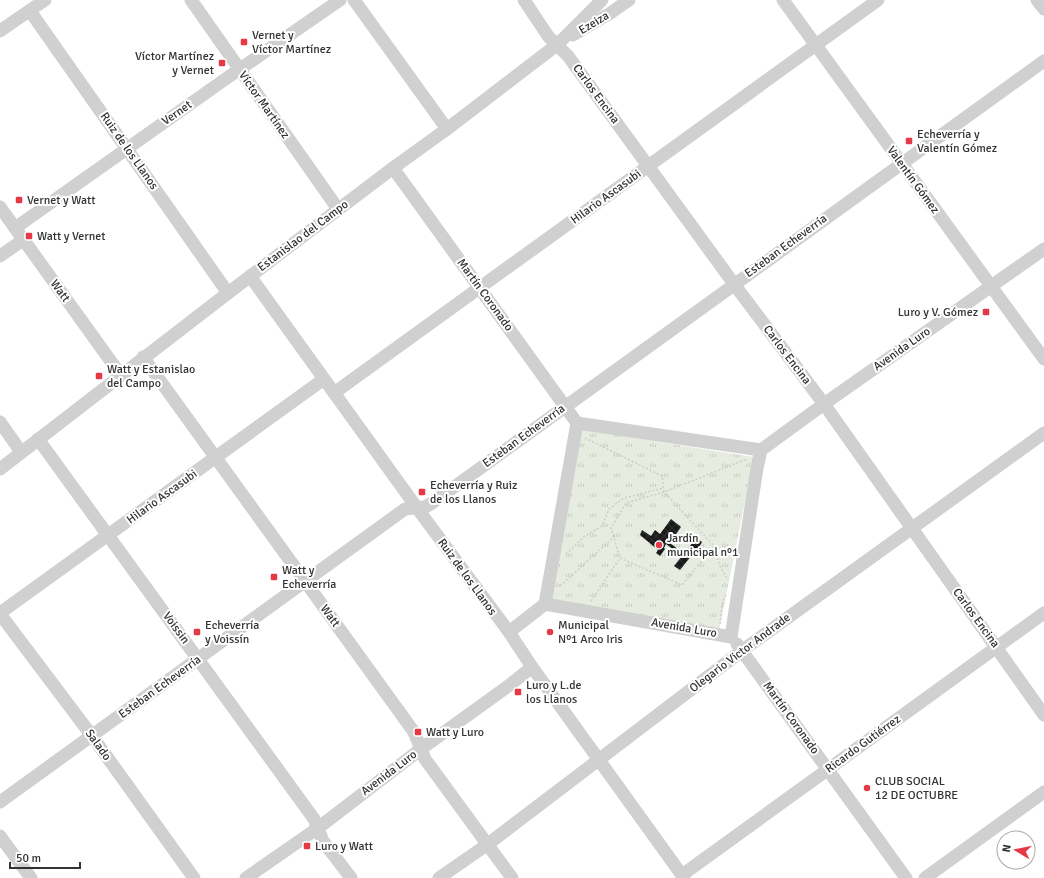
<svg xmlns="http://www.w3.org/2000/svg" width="1044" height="878" font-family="Signika,sans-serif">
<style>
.park{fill:url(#park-tufts)}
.building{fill:url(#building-cross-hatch)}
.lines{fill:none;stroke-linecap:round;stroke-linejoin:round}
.path{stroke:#cdcdcd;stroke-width:1.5;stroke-dasharray:2 2;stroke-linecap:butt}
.minor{stroke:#d0d0d0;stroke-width:13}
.poi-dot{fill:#e63946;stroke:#fff;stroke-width:1.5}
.labels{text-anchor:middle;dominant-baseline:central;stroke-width:4;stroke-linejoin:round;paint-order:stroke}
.street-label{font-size:12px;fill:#333;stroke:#fff}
.poi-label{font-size:12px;fill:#333;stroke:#fff;text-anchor:start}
</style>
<defs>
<pattern id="park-tufts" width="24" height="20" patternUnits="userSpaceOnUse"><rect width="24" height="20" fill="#e6ecdf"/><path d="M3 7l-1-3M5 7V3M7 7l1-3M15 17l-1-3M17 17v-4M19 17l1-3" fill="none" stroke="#c6cbc0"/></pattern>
<pattern id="building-cross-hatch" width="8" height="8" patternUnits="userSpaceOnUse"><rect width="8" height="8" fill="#1a1a1a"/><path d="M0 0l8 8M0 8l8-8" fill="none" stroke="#333"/></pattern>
</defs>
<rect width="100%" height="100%" fill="#fff"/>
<path class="park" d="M578,429L754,457L719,631L550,602Z"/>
<path class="building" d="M671,519L681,527L670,543L684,554L696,538L702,542L699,547L703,550L701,553L696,550L680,570L674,566L682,556L666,544L664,548L665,549L660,556L656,553L658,550L640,535L642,530L651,536L655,530L660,534Z"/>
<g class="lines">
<g class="path">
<path d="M585,438L662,476L664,492L714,546L720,566L728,580"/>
<path d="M714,546L682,585L620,558L611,528L626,503L664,492L747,459"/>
<path d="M566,554L585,536L602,526L609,509L624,498L663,488"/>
<path d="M560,586L614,537"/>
<path d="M591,601L620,558"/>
<path d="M720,624L722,605L726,594"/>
</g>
<g class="minor">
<path d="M191,0L338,209"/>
<path d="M354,0L447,129"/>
<path d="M524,0L548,36L568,56L734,284L824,404L1044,715"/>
<path d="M783,0L1044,359"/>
<path d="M1037,0L1044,9"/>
<path d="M30,11L228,293"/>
<path d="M0,31L45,0"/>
<path d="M573,35L609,14L629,0"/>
<path d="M393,168L577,423"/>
<path d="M0,207L120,374"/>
<path d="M15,228L224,80L340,0"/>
<path d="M0,256L23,240"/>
<path d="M250,276L417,508L509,632L532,667L684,878"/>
<path d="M143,357L414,732L425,759L512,878"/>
<path d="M334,393L878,0"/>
<path d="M0,422L21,452"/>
<path d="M577,423L761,450"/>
<path d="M38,439L314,819L323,841L351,878"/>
<path d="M0,469L228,293L393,168L447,129L558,44L602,0"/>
<path d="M545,604L731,637"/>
<path d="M0,613L324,379"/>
<path d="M0,614L92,736L194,878"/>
<path d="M509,632L545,604L577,423"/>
<path d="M731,637L757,468L761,450L824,404L1044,249"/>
<path d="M737,644L906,878"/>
<path d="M0,802L405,509L425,507L432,503L1044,61"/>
<path d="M0,836L31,878"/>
<path d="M682,875L1044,613"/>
<path d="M246,878L318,828L421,749L511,684L532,667"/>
<path d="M439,878L488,844L743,650L1044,433"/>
<path d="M925,878L1044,792"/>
</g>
</g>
<g class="poi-dot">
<rect x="240" y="38" width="8" height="8" rx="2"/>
<rect x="218" y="59" width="8" height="8" rx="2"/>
<rect x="905" y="137" width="8" height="8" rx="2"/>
<rect x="15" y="196" width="8" height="8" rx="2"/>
<rect x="25" y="232" width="8" height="8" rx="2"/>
<rect x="982" y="308" width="8" height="8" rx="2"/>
<rect x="95" y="372" width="8" height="8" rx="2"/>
<rect x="418" y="488" width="8" height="8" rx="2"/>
<circle cx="659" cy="545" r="4"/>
<rect x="270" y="573" width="8" height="8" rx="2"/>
<rect x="193" y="628" width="8" height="8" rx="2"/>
<circle cx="550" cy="632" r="4"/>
<rect x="514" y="688" width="8" height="8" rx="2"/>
<rect x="414" y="728" width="8" height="8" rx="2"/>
<circle cx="867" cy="788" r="4"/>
<rect x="303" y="842" width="8" height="8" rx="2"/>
</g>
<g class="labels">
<g class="street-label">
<text transform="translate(594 23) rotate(-31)">Ezeiza</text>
<text transform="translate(596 94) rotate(54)">Carlos Encina</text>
<text transform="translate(264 105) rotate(55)">Víctor Martínez</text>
<text transform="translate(177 113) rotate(-35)">Vernet</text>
<text transform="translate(129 151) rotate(55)">Ruiz de los Llanos</text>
<text transform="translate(913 180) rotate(54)">Valentín Gómez</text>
<text transform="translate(606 197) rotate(-36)">Hilario Ascasubi</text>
<text transform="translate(303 236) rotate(-37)">Estanislao del Campo</text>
<text transform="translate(786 246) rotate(-36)">Esteban Echeverría</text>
<text transform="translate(60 291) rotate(54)">Watt</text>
<text transform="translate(485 295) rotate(54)">Martín Coronado</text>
<text transform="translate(902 349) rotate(-35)">Avenida Luro</text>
<text transform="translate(787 355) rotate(53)">Carlos Encina</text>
<text transform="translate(524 436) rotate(-36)">Esteban Echeverría</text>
<text transform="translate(162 497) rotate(-36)">Hilario Ascasubi</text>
<text transform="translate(467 577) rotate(54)">Ruiz de los Llanos</text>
<text transform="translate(330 616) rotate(54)">Watt</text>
<text transform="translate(976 618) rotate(54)">Carlos Encina</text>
<text transform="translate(176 628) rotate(54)">Voissin</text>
<text transform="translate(684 628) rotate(10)">Avenida Luro</text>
<text transform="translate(740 653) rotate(-37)">Olegario Victor Andrade</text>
<text transform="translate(160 687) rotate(-36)">Esteban Echeverría</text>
<text transform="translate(791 718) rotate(54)">Martín Coronado</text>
<text transform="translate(863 744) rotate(-36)">Ricardo Gutiérrez</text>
<text transform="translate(98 745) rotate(54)">Salado</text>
<text transform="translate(389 773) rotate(-37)">Avenida Luro</text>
</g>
<g class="poi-label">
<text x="252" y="35">Vernet y<tspan x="252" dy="14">Víctor Martínez</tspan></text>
<text x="214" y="56" text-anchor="end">Víctor Martínez<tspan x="214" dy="14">y Vernet</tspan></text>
<text x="917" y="134">Echeverría y<tspan x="917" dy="14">Valentín Gómez</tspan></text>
<text x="27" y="200">Vernet y Watt</text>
<text x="37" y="236">Watt y Vernet</text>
<text x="978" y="312" text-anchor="end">Luro y V. Gómez</text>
<text x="107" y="369">Watt y Estanislao<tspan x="107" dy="14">del Campo</tspan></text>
<text x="430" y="485">Echeverría y Ruiz<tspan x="430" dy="14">de los Llanos</tspan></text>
<text x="667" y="538">Jardín<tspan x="667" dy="14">municipal nº1</tspan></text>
<text x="282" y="570">Watt y<tspan x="282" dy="14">Echeverría</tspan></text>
<text x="205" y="625">Echeverría<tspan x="205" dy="14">y Voissín</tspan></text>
<text x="558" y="625">Municipal<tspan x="558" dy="14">Nº1 Arco Iris</tspan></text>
<text x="526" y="685">Luro y L.de<tspan x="526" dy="14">los Llanos</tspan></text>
<text x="426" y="732">Watt y Luro</text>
<text x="875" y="781">CLUB SOCIAL<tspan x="875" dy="14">12 DE OCTUBRE</tspan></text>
<text x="315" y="846">Luro y Watt</text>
</g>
</g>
<g transform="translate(1016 850) rotate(280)"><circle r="19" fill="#ffffff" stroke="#adadad"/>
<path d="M0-3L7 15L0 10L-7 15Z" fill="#e63946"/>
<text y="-6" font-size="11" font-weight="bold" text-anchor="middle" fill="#333333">N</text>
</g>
<path d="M10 862v6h70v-6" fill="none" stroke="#333333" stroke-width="2"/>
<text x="16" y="862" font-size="12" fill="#333333" stroke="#ffffff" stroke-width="3" paint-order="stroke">50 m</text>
</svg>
